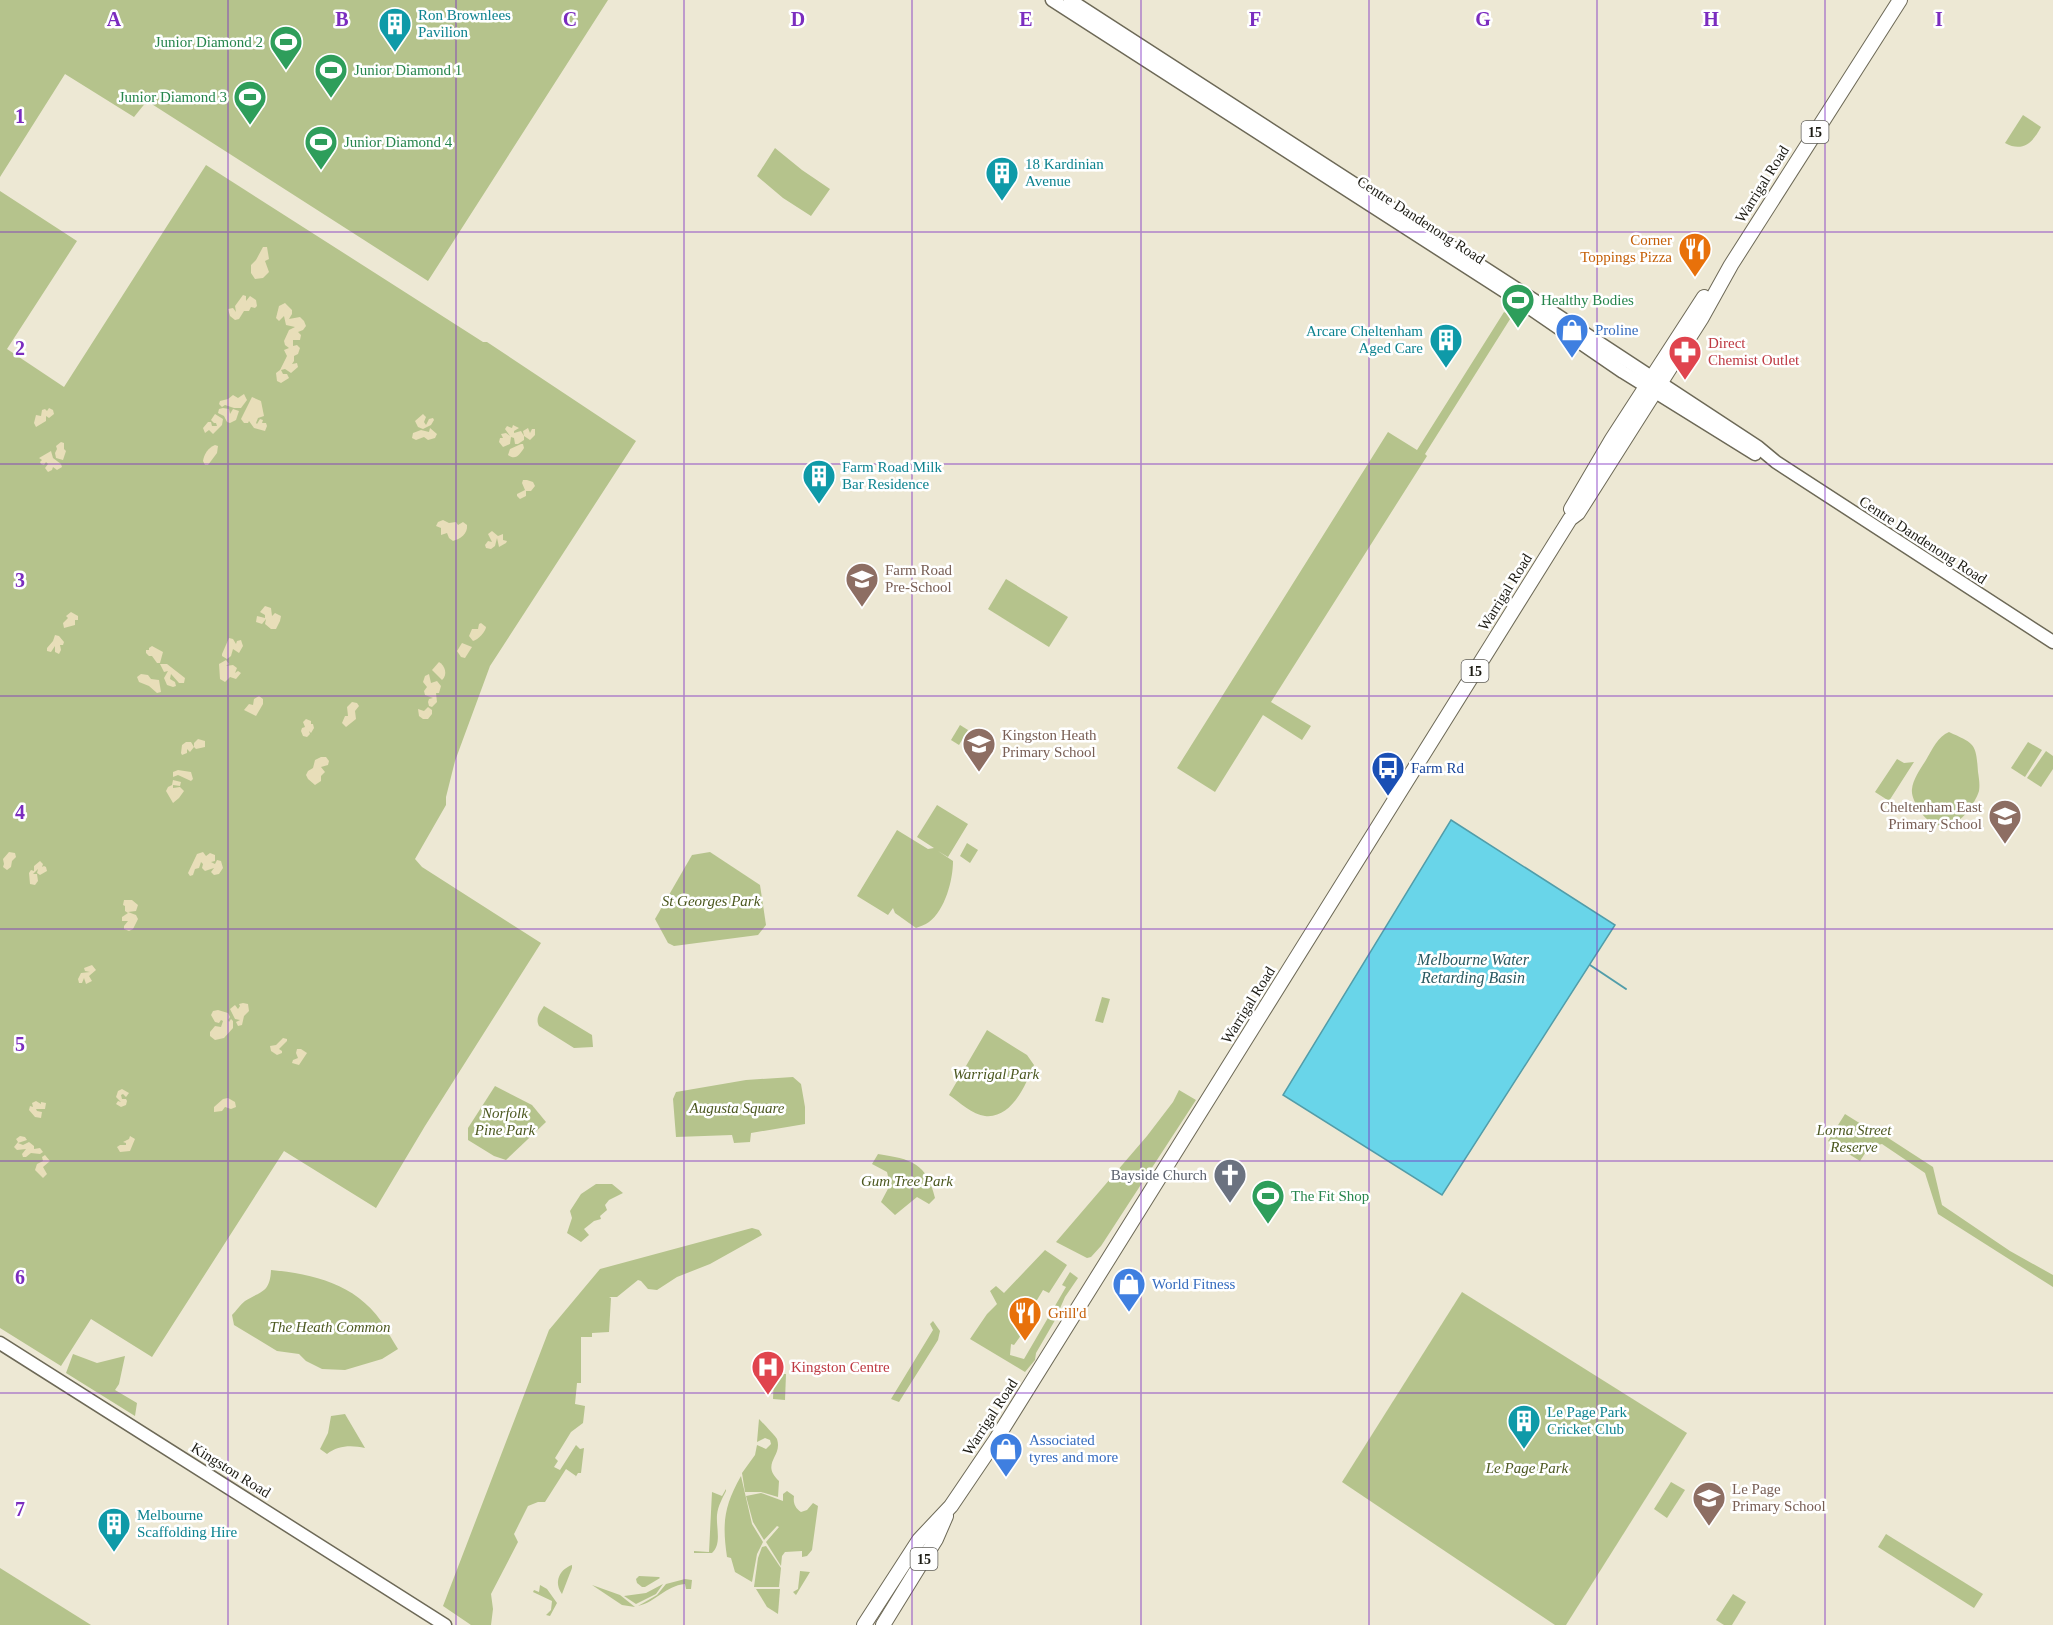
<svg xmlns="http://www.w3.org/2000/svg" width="2053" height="1625" font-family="'Times New Roman',serif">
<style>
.green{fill:#b5c38c}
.sand{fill:#e8deb9}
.water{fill:#69d5e9;stroke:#529da9;stroke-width:1.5}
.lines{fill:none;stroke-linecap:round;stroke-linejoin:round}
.stream{stroke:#529da9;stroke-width:2}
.major-casing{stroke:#6d6957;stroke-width:15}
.highway-casing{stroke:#6d6957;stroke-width:16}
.major{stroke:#fff;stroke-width:12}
.highway{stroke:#fff;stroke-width:14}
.grid{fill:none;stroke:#7b2cbf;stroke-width:1.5;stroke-opacity:0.55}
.labels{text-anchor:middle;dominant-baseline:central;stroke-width:5;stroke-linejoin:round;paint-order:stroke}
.shield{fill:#fff;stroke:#605f5a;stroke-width:1.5}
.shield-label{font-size:14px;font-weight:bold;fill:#1c1b13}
.culture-label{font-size:15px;fill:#0d838f;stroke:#fff;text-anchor:start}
.leisure-label{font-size:15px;fill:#27864d;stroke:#fff;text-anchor:start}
.street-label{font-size:15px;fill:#1c1b13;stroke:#fff}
.food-label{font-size:15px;fill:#c56008;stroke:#fff;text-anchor:end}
.shop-label{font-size:15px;fill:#366cbe;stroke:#fff;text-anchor:start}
.health-label{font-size:15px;fill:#be3a42;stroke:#fff;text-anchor:start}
.education-label{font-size:15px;fill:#785e54;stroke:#fff;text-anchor:start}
.transit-label{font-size:15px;fill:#164399;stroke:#fff;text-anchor:start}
.park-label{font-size:15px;font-style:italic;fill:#4c5820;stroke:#fff}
.worship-label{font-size:15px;fill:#5b616d;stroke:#fff;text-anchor:end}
.water-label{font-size:16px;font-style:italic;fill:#285860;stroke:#fff}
.grid-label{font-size:20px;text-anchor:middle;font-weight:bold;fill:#7b2cbf;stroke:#fff;stroke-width:5;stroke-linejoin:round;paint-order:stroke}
</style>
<rect width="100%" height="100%" fill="#ede8d4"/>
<g class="green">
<path d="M0,0H608L428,281L147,101L134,117L65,74L0,177Z"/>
<path d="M2023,115L2041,127C2033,142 2023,153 2005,143Z"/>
<path d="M775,148L802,170L830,189L811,216L783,198L757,176Z"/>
<path d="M206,165L483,342H487L636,441L490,666L455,761L446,797V805L415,859L422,867L541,943L425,1126L376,1208L284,1151L152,1357L91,1319L61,1366L0,1328V191L77,241L7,349L64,387Z"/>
<path d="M1504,312L1512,316L1425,454L1427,456L1271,702L1311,726L1302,740L1263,715L1215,792L1177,768L1388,432L1417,450Z"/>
<path d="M1006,579L1068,617L1049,647L988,609Z"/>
<path d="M960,725L968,730L959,745L951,740Z"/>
<path d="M1949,732C1975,744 1976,743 1978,772C1979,778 1980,785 1979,791C1977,798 1972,805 1968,811C1953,830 1934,832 1919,810C1916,804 1911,796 1912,789C1913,779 1921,768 1926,760C1932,750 1938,736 1949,732Z"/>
<path d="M2028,742L2042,750L2025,777L2011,768Z"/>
<path d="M2046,751L2053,756V769L2041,787L2027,778Z"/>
<path d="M1897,759L1904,763L1914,762L1889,801L1875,792Z"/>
<path d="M937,805L968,824L948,857L938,851L953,861C953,880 945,910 929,922C925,925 920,926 916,928L895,913L893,908L888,915L857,896L897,830L928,849L934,848L917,837Z"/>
<path d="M967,843L978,850L970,863L960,856Z"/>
<path d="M710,852L760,885L766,925L758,935L674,946L668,943L655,919L692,855Z"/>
<path d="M1102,997L1110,999L1103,1023L1095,1021Z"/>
<path d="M544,1006L592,1035L593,1047L574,1048L539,1026C535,1018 540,1012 544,1006Z"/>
<path d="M987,1030L1027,1055L1034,1065C1026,1084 1012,1119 985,1116C973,1115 959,1102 949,1095Z"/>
<path d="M793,1077L801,1084L805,1107V1124L751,1133L750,1142L734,1143L732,1135L676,1137L673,1099L676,1092L746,1080Z"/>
<path d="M495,1086L532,1105L546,1122L506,1160L494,1156L468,1140V1128Z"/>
<path d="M1179,1090L1196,1100L1101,1246L1091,1257L1087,1258L1056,1242L1147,1136L1173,1102Z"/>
<path d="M1845,1114L1877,1134L1879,1132L1933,1167L1942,1205L2010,1251L2053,1275V1287L1938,1214L1925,1173L1882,1144L1869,1147L1860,1161L1828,1141Z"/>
<path d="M878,1154C911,1159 927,1163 935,1198L929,1204L917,1197L895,1215L881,1202L890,1185L887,1172L872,1164Z"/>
<path d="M596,1184H612L623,1193L609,1200L605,1205L607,1210L600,1216L601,1219L594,1221L584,1229L589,1235L581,1242L567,1233L572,1218L570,1211L581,1194Z"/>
<path d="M752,1228L759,1230L762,1235L710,1264L677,1277L657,1290L648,1289L641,1281L638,1280L617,1297H609L611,1298L609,1332L592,1333V1337H581V1383H577L575,1404L585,1406L583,1423L571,1432L555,1458L558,1461L554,1467L560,1470L576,1445L580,1449L584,1448L581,1473H578L575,1478L576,1476L566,1469L545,1502H538L528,1506L514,1534L518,1542L491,1594L493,1609L491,1625H471L443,1606L549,1330L600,1269Z"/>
<path d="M1045,1250L1067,1265L1049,1293L1043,1290L1025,1320L1027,1327L1014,1345L1011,1344L1010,1355L1024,1359L1066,1287L1062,1285L1070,1272L1078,1278L1065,1297L1054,1322L1036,1353L1035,1360L1025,1372L970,1339L987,1314L997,1304L990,1291L996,1286L1004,1293Z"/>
<path d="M271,1270C314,1274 355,1284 381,1321C387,1330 392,1340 398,1349L382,1359L345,1370L322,1369L306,1361L299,1354L277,1351L234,1325L232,1315C236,1311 240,1305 245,1301C261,1291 270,1293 271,1270Z"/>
<path d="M1462,1292L1687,1433L1566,1625H1555L1342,1482Z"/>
<path d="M933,1321L940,1331L938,1340L899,1402L891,1399L933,1330L930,1324Z"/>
<path d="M73,1354L97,1363L125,1356L119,1384L115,1390L137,1403L135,1416L66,1373Z"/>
<path d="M774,1374H786L785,1400L773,1399Z"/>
<path d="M345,1414L365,1448C352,1445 338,1445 327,1454L320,1449L328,1433L331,1416Z"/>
<path d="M759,1419C763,1423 776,1437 777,1439C783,1457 760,1463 779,1481L778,1497L761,1492H745L742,1473L755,1455L757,1445L766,1449L771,1444L770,1440L765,1438L757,1442Z"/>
<path d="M741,1476L752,1524L763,1542L757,1554L752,1582L735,1572L731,1558L727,1557C722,1523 724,1506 741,1476Z"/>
<path d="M1671,1482L1685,1490L1667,1518L1654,1509Z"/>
<path d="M726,1489V1491C722,1499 718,1506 717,1515C716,1528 722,1544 712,1553H694V1551L709,1552L712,1492L722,1496Z"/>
<path d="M787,1491L794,1496C793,1503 795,1508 801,1512L807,1510L813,1503L818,1506L812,1550L807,1556L802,1557V1551L785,1552L782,1556L781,1566L766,1542L779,1527L777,1526L764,1540L753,1522L746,1496L761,1493L783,1501V1494Z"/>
<path d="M1886,1534L1983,1594L1974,1608L1878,1547Z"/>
<path d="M766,1546L781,1568L779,1587H754L758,1558L762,1547Z"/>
<path d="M572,1565V1568L562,1594C553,1582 560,1569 572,1565Z"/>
<path d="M0,1568L91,1625H0Z"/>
<path d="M800,1571L810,1572L796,1595L793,1592L798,1589Z"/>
<path d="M639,1576L659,1577L660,1578L645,1587H642L637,1583L636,1579Z"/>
<path d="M685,1579L692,1580L691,1589H686L685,1584C665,1586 656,1602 638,1606L657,1595L666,1584Z"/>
<path d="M663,1584L656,1594L636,1604L624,1596L646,1593Z"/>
<path d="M540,1585L547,1589L557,1603L550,1616L546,1615L551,1610L552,1601L533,1592L534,1590L539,1592Z"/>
<path d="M592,1585L620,1595L635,1607L622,1605Z"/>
<path d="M756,1589H780L778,1614L767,1607Z"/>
<path d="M1733,1594L1746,1602L1732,1625H1724L1716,1620Z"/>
</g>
<g class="sand">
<path d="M263,247H267L269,259L265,261L269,272L263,278L255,279L251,273V265L256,260Z"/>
<path d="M243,295L246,296V301L250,296L256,300L257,306L255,308L251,307L249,311H244L239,319L235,320L230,316L228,309L233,308L236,312L235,306Z"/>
<path d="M285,303L292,310V314L289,319L300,317L304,321L306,326L303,330L298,332L301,335L300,340H293V346L297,345L300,348L298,354L294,356V361L292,364L297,363L298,367L291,373L285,369L281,370L283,374H287L289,378L281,383L277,381L276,373L280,370L287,356L284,350L289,348L285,345L284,341L289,330L295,327L286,325L284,316L279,321L276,318L279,306Z"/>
<path d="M244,394L247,400L241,408H234L225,405L222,407L219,404L220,401L228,399L233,395L238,398Z"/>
<path d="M252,397L261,401L264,416L258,418L256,423L257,424L260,419L263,420L262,423H266L267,426L265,431L254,428L249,421L248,423H244L241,419Z"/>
<path d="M49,408L53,410L54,414L49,418L46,416V421L36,427L34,423L36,415L41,416L42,410L45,409L47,411Z"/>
<path d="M223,408L229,409L230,414L233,409L239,411L236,420L230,423L227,422L224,416L218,413L219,409Z"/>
<path d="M215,414L223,419L222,425L213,434L209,430L205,433L203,428L208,422H211L212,426H217L216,423H214L211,420Z"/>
<path d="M423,414L426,417L424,422L426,425L429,419L433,418L434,420L431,425L423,429L418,427L415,421Z"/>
<path d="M513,425L519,428L514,431V433L521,431L524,436L523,431L528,428L530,433L532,429H535V435L530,440L524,436V440L518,444H515L514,438L511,437L510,444L503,447L499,442L500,438H503L501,434L506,433L510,436L505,429L507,426L512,428Z"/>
<path d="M430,428L437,434L435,438L428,440L424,437L416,440L412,438L413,433L421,430L429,432Z"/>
<path d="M61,442L64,443V449L66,451L63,460L56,458L55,453L57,449L56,446Z"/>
<path d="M521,444H523L524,448C520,454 516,461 508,455L510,449Z"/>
<path d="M215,445L218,446L217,453L208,465H205L203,461C204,454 208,448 215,445Z"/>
<path d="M51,451L53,458L61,464L62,467L57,470L53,467L52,470L48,472L45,468L48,464L46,462L44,465L41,464L40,462L42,460L39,458Z"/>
<path d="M523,480H527L533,482L535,486L531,491H526V496L520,499L517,496V494L525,490L522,483Z"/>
<path d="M443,520L449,523L456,522L458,525L463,522L467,525C468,534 460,539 453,541L449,538L447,533L441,535V528L436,526L438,522Z"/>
<path d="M492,531L498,536L503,534V540L507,541L506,543L499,547L497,538L495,546L491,549L486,548L485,545L488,541L492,542L488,534Z"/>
<path d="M265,606L271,608L272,616L275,613L281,616L280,621L276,629H271L265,624L266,619L262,624L256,622L257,616L265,618V615L260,612Z"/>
<path d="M71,612L78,616V620H75V625L64,628L63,623L68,618L66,616Z"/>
<path d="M481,623L486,627C486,631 478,640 473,641L469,636L472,629H478L479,624Z"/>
<path d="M55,635L59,636L64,642L63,645H60L61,650L59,654L55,652V646L51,652L47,651V648L53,641Z"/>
<path d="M229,638L233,639L236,644L237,641L241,640L243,646L239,653L233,649L231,656L227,659L222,656V654Z"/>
<path d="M462,643L472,647L465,658L461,657L457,651Z"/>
<path d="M152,646L163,652L160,663H157L152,656H149L146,653V650H149V648Z"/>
<path d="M226,660L229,664L226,666L233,665L237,668L235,673L238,671L241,673L236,679L230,677L225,682L220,679L219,664Z"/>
<path d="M439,662C445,665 448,675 442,680L432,670Z"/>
<path d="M160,664H167L185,678L184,683H179L171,674L170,679L175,682L176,686L173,687L167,685L164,678L168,671L164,672Z"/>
<path d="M141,674L148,675L151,679L159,680L161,692L157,693L149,686L139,682L137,677Z"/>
<path d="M429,674L431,683L437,681L441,686L439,693H436L437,702L432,707L429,706L428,702L429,699L433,698L425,695L424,691L427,687L423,682L425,676Z"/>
<path d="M259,696L263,699V704L256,716L244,710L249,704L253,705L254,699Z"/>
<path d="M352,702L357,703L359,706L355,711L356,719L346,727L342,723L345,716H348L347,707Z"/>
<path d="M428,707L432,710V714L428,719H423L419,716L418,709L424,711Z"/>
<path d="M306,719L311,721V724H313L314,728L311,733L309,731L310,734L307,737L303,736L301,731L302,728L305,727L303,722Z"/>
<path d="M198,739L205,741V747L196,749L194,747L190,752L187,749V753L182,755L181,753L182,745L186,742H191L194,747V743Z"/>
<path d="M321,757H326L329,761L328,765L321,767L325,772L321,776V781L315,785L308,779L306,775L308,771L313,768L315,760Z"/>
<path d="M178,770L191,772L193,779L191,781L178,775L173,777V772Z"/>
<path d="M173,780L181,782L180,786L173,785V788L180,787L184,791L179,798L173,803L166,791L168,787L172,785Z"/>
<path d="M9,852L15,853L16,857L12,861L11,867L7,870L3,867L4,864L3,859Z"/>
<path d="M203,852L206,856L210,853L215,855V861L211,862L215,864L217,860L221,861L223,868L219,874L214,875L211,872L214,868L205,871L202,868L203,864L201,862L199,868L195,869L193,875L190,876L188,873L197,854Z"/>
<path d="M40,861L43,864L42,867L44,866L46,867L47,871L40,875L37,873L38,869L33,874H37L38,881L35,885L30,884L29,873L31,870L34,871V866Z"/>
<path d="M124,900H132L138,905L136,911L128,912L136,915L138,919L133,929L129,931L124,929V926L128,921H122V917L128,913L125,911V906L123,905Z"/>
<path d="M92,965L96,970L89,976L92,981L86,984L84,978L82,983H79L78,979L81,973L90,972L85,971L84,968Z"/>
<path d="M243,1003L248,1004L249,1011L244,1016L242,1025L238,1026L236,1022L240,1020L235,1019L230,1009L235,1005L238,1009L240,1006L239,1004Z"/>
<path d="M218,1010L228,1013L230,1017L228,1020L229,1022L231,1019L233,1021V1028L224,1038L215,1040L210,1036V1032L215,1026L221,1027L223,1021L221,1020L219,1023L215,1022L211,1015L213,1011Z"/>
<path d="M283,1038L287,1039V1041L279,1049L282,1051V1053L277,1055L271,1051L270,1046L276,1045Z"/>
<path d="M297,1049H301L307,1053L299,1065L292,1063L293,1060L298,1058L296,1053Z"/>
<path d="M122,1089L129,1093L126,1097L123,1094L121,1095L122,1099H126L127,1101L126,1105L121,1107L116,1104L118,1101L121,1102L116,1097L118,1091Z"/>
<path d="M228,1098L235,1102L236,1107L231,1109L225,1107L222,1111L214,1112V1107L223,1099Z"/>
<path d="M36,1101L41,1104V1102L46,1103L45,1109H36L37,1111L42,1112L41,1118L35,1117L29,1110L30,1106L33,1107L32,1103Z"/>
<path d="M20,1136L25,1137L27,1140L18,1143L23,1145L29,1142L34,1146V1149L40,1148L43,1152L40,1154L31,1153L26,1157H23L22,1154L26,1149L17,1150L14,1147L18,1142L16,1139Z"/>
<path d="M130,1136L135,1139L130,1151L120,1152L117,1147L120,1145H126V1143L123,1142L129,1139Z"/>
<path d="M45,1155L50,1161L43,1167L47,1174L43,1178L35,1170L37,1164L43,1161L42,1157Z"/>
</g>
<path class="water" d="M1451,820L1615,925L1442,1195L1283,1095Z"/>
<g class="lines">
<path class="stream" d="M1590,965L1626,989"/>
<g class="major-casing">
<g id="major">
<path d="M1052,0L1518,300L1623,372L1755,454"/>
<path d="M1070,0L1557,315L1758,447L1776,462L2053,642"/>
<path d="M0,1343L445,1625"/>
</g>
</g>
<g class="highway-casing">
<g id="highway">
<path d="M1571,509L1612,439L1704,297"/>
<path d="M864,1625L919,1540L951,1506L995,1441L1570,519L1578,513L1701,319L1731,265L1900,0"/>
<path d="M883,1625L936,1539L946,1516"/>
</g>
</g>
<use href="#major" class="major"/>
<use href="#highway" class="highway"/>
</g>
<path class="grid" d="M228,0V1625M456,0V1625M684,0V1625M912,0V1625M1141,0V1625M1369,0V1625M1597,0V1625M1825,0V1625M0,232H2053M0,464H2053M0,696H2053M0,929H2053M0,1161H2053M0,1393H2053"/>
<defs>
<g id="building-pin" transform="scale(1.725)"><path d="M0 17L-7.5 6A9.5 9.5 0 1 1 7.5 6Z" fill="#0f9aa8" stroke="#fff"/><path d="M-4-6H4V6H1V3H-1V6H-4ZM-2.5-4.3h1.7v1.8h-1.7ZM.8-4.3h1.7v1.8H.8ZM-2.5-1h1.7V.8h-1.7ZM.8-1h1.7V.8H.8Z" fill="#fff"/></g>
<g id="stadium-pin" transform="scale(1.725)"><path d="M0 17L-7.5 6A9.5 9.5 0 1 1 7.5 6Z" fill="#2e9e5b" stroke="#fff"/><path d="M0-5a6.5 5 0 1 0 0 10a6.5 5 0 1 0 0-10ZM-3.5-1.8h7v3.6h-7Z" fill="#fff"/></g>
<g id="restaurant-pin" transform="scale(1.725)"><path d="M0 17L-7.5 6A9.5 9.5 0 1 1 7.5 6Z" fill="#e8710a" stroke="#fff"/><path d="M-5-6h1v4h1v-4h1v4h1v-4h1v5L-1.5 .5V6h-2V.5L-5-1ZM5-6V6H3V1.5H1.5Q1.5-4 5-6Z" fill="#fff"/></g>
<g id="shop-pin" transform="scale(1.725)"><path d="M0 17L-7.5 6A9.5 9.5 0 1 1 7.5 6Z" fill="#3f7fe0" stroke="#fff"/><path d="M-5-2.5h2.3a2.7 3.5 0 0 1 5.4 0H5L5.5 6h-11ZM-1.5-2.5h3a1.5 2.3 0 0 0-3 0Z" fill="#fff"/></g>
<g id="pharmacy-pin" transform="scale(1.725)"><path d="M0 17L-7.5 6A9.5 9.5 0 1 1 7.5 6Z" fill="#e0444e" stroke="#fff"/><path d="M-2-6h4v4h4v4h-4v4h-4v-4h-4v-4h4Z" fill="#fff"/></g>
<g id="school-pin" transform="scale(1.725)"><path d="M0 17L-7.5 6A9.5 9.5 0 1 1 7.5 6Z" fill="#8d6e63" stroke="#fff"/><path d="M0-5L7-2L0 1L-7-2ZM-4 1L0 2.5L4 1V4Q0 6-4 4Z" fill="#fff"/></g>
<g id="bus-pin" transform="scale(1.725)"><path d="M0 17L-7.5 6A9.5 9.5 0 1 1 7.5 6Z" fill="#1a4fb4" stroke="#fff"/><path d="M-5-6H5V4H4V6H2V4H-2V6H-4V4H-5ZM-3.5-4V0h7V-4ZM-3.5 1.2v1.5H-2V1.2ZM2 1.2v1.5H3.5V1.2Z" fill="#fff"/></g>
<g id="church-pin" transform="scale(1.725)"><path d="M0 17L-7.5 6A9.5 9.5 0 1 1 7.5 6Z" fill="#6b7280" stroke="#fff"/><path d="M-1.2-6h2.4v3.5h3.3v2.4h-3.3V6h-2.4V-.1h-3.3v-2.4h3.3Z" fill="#fff"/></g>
<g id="hospital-pin" transform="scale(1.725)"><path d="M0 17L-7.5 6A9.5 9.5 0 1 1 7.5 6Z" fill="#e0444e" stroke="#fff"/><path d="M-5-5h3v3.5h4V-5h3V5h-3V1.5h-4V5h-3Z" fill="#fff"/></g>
</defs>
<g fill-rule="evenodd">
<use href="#building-pin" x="395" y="24"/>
<use href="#stadium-pin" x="286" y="42"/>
<use href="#stadium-pin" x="331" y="70"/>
<use href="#stadium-pin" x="250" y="97"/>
<use href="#stadium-pin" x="321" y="142"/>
<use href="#building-pin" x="1002" y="173"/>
<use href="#restaurant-pin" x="1695" y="249"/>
<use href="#stadium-pin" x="1518" y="300"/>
<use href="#shop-pin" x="1572" y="330"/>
<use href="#building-pin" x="1446" y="340"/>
<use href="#pharmacy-pin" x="1685" y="352"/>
<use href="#building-pin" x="819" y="476"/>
<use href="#school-pin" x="862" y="579"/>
<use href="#school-pin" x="979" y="744"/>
<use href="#bus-pin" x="1388" y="768"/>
<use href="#school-pin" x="2005" y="816"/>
<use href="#church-pin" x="1230" y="1175"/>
<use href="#stadium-pin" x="1268" y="1196"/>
<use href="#shop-pin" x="1129" y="1284"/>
<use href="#restaurant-pin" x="1025" y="1313"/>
<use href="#hospital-pin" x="768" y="1367"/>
<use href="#building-pin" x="1524" y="1421"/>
<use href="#shop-pin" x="1006" y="1449"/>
<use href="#school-pin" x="1709" y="1498"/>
<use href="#building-pin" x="114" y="1524"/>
</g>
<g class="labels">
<g class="shield">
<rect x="1801.5" y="121" width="27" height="22" rx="4.5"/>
<rect x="1461.5" y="660" width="27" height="22" rx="4.5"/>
<rect x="910.5" y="1548" width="27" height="22" rx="4.5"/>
</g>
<g class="shield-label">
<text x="1815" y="132">15</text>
<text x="1475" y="671">15</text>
<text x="924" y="1559">15</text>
</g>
<g class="culture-label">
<text x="418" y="15">Ron Brownlees<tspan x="418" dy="17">Pavilion</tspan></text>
<text x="1025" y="164">18 Kardinian<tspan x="1025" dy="17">Avenue</tspan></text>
<text x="1423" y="331" text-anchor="end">Arcare Cheltenham<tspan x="1423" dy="17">Aged Care</tspan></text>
<text x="842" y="467">Farm Road Milk<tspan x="842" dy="17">Bar Residence</tspan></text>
<text x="1547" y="1412">Le Page Park<tspan x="1547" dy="17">Cricket Club</tspan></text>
<text x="137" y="1515">Melbourne<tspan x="137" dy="17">Scaffolding Hire</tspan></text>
</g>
<g class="leisure-label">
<text x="263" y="42" text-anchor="end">Junior Diamond 2</text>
<text x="354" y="70">Junior Diamond 1</text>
<text x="227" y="97" text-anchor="end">Junior Diamond 3</text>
<text x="344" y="142">Junior Diamond 4</text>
<text x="1541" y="300">Healthy Bodies</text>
<text x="1291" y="1196">The Fit Shop</text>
</g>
<g class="street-label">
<text transform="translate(1762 184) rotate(-58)">Warrigal Road</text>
<text transform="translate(1421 220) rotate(33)">Centre Dandenong Road</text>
<text transform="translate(1923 540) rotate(33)">Centre Dandenong Road</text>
<text transform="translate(1505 592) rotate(-58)">Warrigal Road</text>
<text transform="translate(1248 1005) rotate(-58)">Warrigal Road</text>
<text transform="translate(990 1417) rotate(-57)">Warrigal Road</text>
<text transform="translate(231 1470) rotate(32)">Kingston Road</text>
</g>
<g class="food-label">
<text x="1672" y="240">Corner<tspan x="1672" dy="17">Toppings Pizza</tspan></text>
<text x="1048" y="1313" text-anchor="start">Grill'd</text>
</g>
<g class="shop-label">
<text x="1595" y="330">Proline</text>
<text x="1152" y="1284">World Fitness</text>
<text x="1029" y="1440">Associated<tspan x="1029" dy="17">tyres and more</tspan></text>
</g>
<g class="health-label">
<text x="1708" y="343">Direct<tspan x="1708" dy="17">Chemist Outlet</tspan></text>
<text x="791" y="1367">Kingston Centre</text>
</g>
<g class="education-label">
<text x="885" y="570">Farm Road<tspan x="885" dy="17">Pre-School</tspan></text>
<text x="1002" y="735">Kingston Heath<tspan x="1002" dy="17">Primary School</tspan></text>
<text x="1982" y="807" text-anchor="end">Cheltenham East<tspan x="1982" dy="17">Primary School</tspan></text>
<text x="1732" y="1489">Le Page<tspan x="1732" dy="17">Primary School</tspan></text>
</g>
<g class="transit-label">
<text x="1411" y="768">Farm Rd</text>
</g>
<g class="park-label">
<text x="711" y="901">St Georges Park</text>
<text x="996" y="1074">Warrigal Park</text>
<text x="737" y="1108">Augusta Square</text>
<text x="505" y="1113">Norfolk<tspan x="505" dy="17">Pine Park</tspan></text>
<text x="1854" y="1130">Lorna Street<tspan x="1854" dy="17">Reserve</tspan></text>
<text x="907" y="1181">Gum Tree Park</text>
<text x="330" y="1327">The Heath Common</text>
<text x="1527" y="1468">Le Page Park</text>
</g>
<g class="worship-label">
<text x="1207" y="1175">Bayside Church</text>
</g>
<g class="water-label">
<text x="1473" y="959">Melbourne Water<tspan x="1473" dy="18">Retarding Basin</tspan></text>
</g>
</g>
<g class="grid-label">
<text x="114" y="26">A</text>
<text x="342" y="26">B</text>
<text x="570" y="26">C</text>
<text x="798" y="26">D</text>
<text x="1026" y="26">E</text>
<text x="1255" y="26">F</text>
<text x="1483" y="26">G</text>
<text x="1711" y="26">H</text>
<text x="1939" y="26">I</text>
<text x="20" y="123">1</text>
<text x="20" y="355">2</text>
<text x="20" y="587">3</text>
<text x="20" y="819">4</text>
<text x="20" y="1051">5</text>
<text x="20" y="1284">6</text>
<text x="20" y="1516">7</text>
</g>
</svg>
